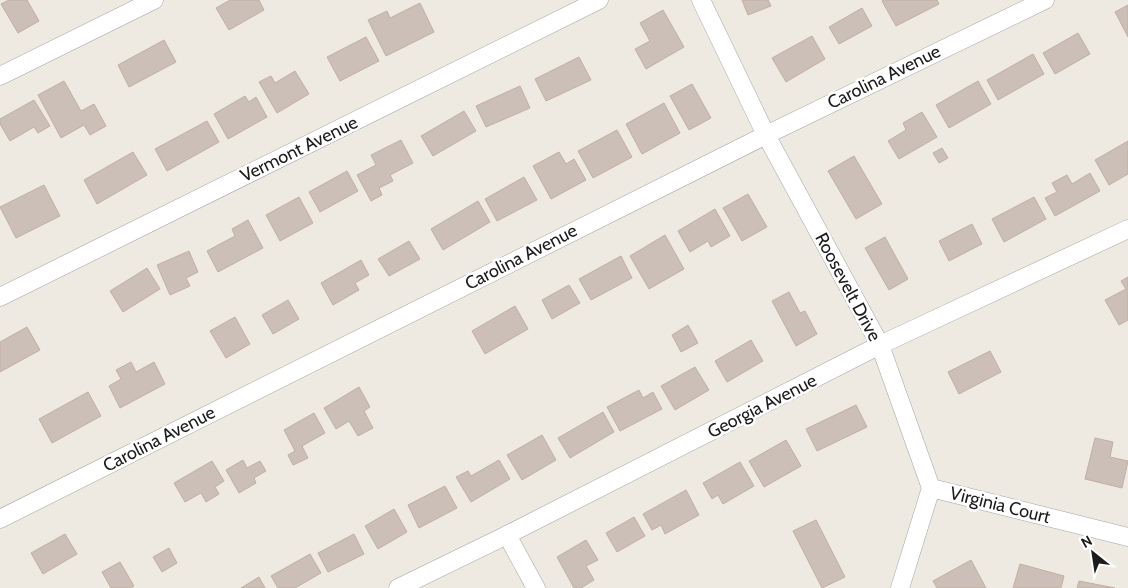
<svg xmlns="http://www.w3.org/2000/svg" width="1128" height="588" font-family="Cabin,sans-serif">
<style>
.building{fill:#cbbfb7;stroke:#c2afa2}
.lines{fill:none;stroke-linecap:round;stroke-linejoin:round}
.minor-casing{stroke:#a3a3a3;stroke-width:19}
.minor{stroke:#fff;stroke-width:18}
.labels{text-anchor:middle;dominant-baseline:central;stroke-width:5;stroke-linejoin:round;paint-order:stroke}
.street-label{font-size:18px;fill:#1c1c1c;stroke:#fff}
</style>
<rect width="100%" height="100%" fill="#efeae1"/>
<g class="building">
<path d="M9,0H27L39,21L18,33L1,4Z"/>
<path d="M230,0H259L264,10L229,30L216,8Z"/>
<path d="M742,0H768L771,6L748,15Z"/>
<path d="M885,0H937L939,4L896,26L882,1Z"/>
<path d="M420,3L434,32L386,56L368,20L387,11L390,18Z"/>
<path d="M1128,5V37L1115,12Z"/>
<path d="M862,8L872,26L839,44L829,27Z"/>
<path d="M663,10L684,47L646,69L635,49L650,41L640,23Z"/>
<path d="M1078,33L1090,54L1055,74L1043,53Z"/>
<path d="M812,36L825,59L786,82L772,58Z"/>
<path d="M366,37L379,61L340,81L327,57Z"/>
<path d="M164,40L176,62L129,87L118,65Z"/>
<path d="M1033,54L1044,74L998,100L987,80Z"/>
<path d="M579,57L591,80L546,101L535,79Z"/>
<path d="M295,71L309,94L277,113L259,82L271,76L275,83Z"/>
<path d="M64,81L81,111L94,104L106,126L90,135L84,125L61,138L38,95Z"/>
<path d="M978,81L991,104L949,128L936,105Z"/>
<path d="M692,84L711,118L689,130L670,96Z"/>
<path d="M520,86L530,108L486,127L476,106Z"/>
<path d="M245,96L249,102L256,97L267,117L228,139L214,114Z"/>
<path d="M34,100L50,126L38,133L34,127L10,141L0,124V119Z"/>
<path d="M664,103L680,133L642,154L626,124Z"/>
<path d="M464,111L476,131L433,156L421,136Z"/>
<path d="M922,112L937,137L899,159L888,141L906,130L903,123Z"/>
<path d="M207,121L219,142L167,171L155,149Z"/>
<path d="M617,130L632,157L593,178L578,151Z"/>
<path d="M401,140L413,163L390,175L393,181L379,188L382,195L371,201L357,175L376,165L371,155Z"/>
<path d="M1128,141V174L1109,185L1095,160Z"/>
<path d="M942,148L948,158L939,163L933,153Z"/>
<path d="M133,152L147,175L97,204L84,180Z"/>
<path d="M559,152L566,164L574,159L586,180L551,199L533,166Z"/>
<path d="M854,156L882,204L856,219L828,171Z"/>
<path d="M347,171L358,191L320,212L309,192Z"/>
<path d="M1090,173L1100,191L1055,216L1045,198L1057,192L1052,183L1067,175L1072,184Z"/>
<path d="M524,177L537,200L497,221L485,199Z"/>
<path d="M44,185L60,216L16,238L0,207Z"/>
<path d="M748,194L767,227L742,241L723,208Z"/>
<path d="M299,197L313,223L280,241L266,215Z"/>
<path d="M1034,197L1046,219L1004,242L992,219Z"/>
<path d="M478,201L490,222L443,250L431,229Z"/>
<path d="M715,209L730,236L711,247L708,241L690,252L678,231Z"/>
<path d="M248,220L263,248L218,272L207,251L235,236L232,229Z"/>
<path d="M972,224L982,244L949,261L939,241Z"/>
<path d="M665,235L684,269L649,289L630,256Z"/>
<path d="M885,237L908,279L889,290L865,248Z"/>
<path d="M409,241L420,259L389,276L378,259Z"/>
<path d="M189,251L198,272L186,278L190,286L170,295L157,265Z"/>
<path d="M621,256L632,278L591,300L579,279Z"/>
<path d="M361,260L369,275L355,283L359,290L333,305L321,283Z"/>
<path d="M147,268L160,289L123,312L110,291Z"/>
<path d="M1128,277V320L1119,325L1105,300L1126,289L1121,281Z"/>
<path d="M569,285L580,303L552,319L542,300Z"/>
<path d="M789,292L800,313L805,311L817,334L796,346L772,301Z"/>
<path d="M288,300L299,319L273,334L262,315Z"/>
<path d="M515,306L528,329L485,354L472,331Z"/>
<path d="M235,317L250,344L226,358L210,331Z"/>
<path d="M688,325L698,343L681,352L672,335Z"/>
<path d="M27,327L40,350L0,372V342Z"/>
<path d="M751,340L763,361L727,382L715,361Z"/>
<path d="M990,351L1001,372L959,394L948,372Z"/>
<path d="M131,362L136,372L154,362L165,384L120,408L109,386L121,379L116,370Z"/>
<path d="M695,367L709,390L675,410L661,386Z"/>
<path d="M359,387L370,407L364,411L373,428L358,436L349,421L336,429L324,408Z"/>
<path d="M639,390L643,398L653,392L662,409L620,431L607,407Z"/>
<path d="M88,392L101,416L52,443L39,419Z"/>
<path d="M856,405L867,427L817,451L806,429Z"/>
<path d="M603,412L614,432L570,458L558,438Z"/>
<path d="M314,413L325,433L302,446L308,458L293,465L288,455L295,451L284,430Z"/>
<path d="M542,435L556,460L522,480L507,455Z"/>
<path d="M1095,438L1113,442L1110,457L1128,461L1122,488L1085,479Z"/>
<path d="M786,440L801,466L764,487L749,461Z"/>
<path d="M243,460L247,468L260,461L266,471L254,478L256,483L239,493L226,470Z"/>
<path d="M499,460L510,479L471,502L456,477L468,471L471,476Z"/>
<path d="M212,461L224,481L215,487L219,494L206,502L201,493L185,502L174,483Z"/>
<path d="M740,462L754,486L723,504L718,495L712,499L703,483Z"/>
<path d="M445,486L457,508L419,528L408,505Z"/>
<path d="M686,490L699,515L665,534L661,525L652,530L643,514Z"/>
<path d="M394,509L407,532L378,549L365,526Z"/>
<path d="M634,517L645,536L617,552L606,533Z"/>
<path d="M816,520L845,577L822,588L793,531Z"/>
<path d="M65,534L77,554L43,574L31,553Z"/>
<path d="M354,534L364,554L328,572L318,553Z"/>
<path d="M586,540L598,560L586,566L594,580L581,588H574L557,557Z"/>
<path d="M169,548L177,563L162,572L153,557Z"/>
<path d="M310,554L321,573L295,588H278L271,576Z"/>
<path d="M971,560L986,588H937L933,581Z"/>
<path d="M120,562L134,586L130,588H111L102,572Z"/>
<path d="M1020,564L1064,576L1061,588H1013Z"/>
<path d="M259,577L265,588H241Z"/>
<path d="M1079,581L1115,588H1077Z"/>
</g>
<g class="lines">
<g class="minor-casing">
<g id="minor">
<path d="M701,0L766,135L880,345L931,488L900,588"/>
<path d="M0,76L154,0"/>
<path d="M0,297L599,0"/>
<path d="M931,488L1128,537"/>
<path d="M0,519L766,135L1045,0"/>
<path d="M507,535L536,588"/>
<path d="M398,588L507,535L880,345L1128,229"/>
</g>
</g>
<use href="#minor" class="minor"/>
</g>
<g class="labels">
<g class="street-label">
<text transform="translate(884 77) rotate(-26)">Carolina Avenue</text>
<text transform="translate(299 149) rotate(-26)">Vermont Avenue</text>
<text transform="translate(521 257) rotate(-27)">Carolina Avenue</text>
<text transform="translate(848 287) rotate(62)">Roosevelt Drive</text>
<text transform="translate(762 406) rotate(-27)">Georgia Avenue</text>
<text transform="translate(159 439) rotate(-27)">Carolina Avenue</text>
<text transform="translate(1000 505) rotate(14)">Virginia Court</text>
</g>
</g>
<g transform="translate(1093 553) rotate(330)" stroke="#ffffff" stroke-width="4" paint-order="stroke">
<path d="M0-4L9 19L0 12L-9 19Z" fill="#1c1c1c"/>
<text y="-8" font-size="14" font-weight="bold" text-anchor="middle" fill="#1c1c1c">N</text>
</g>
</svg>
